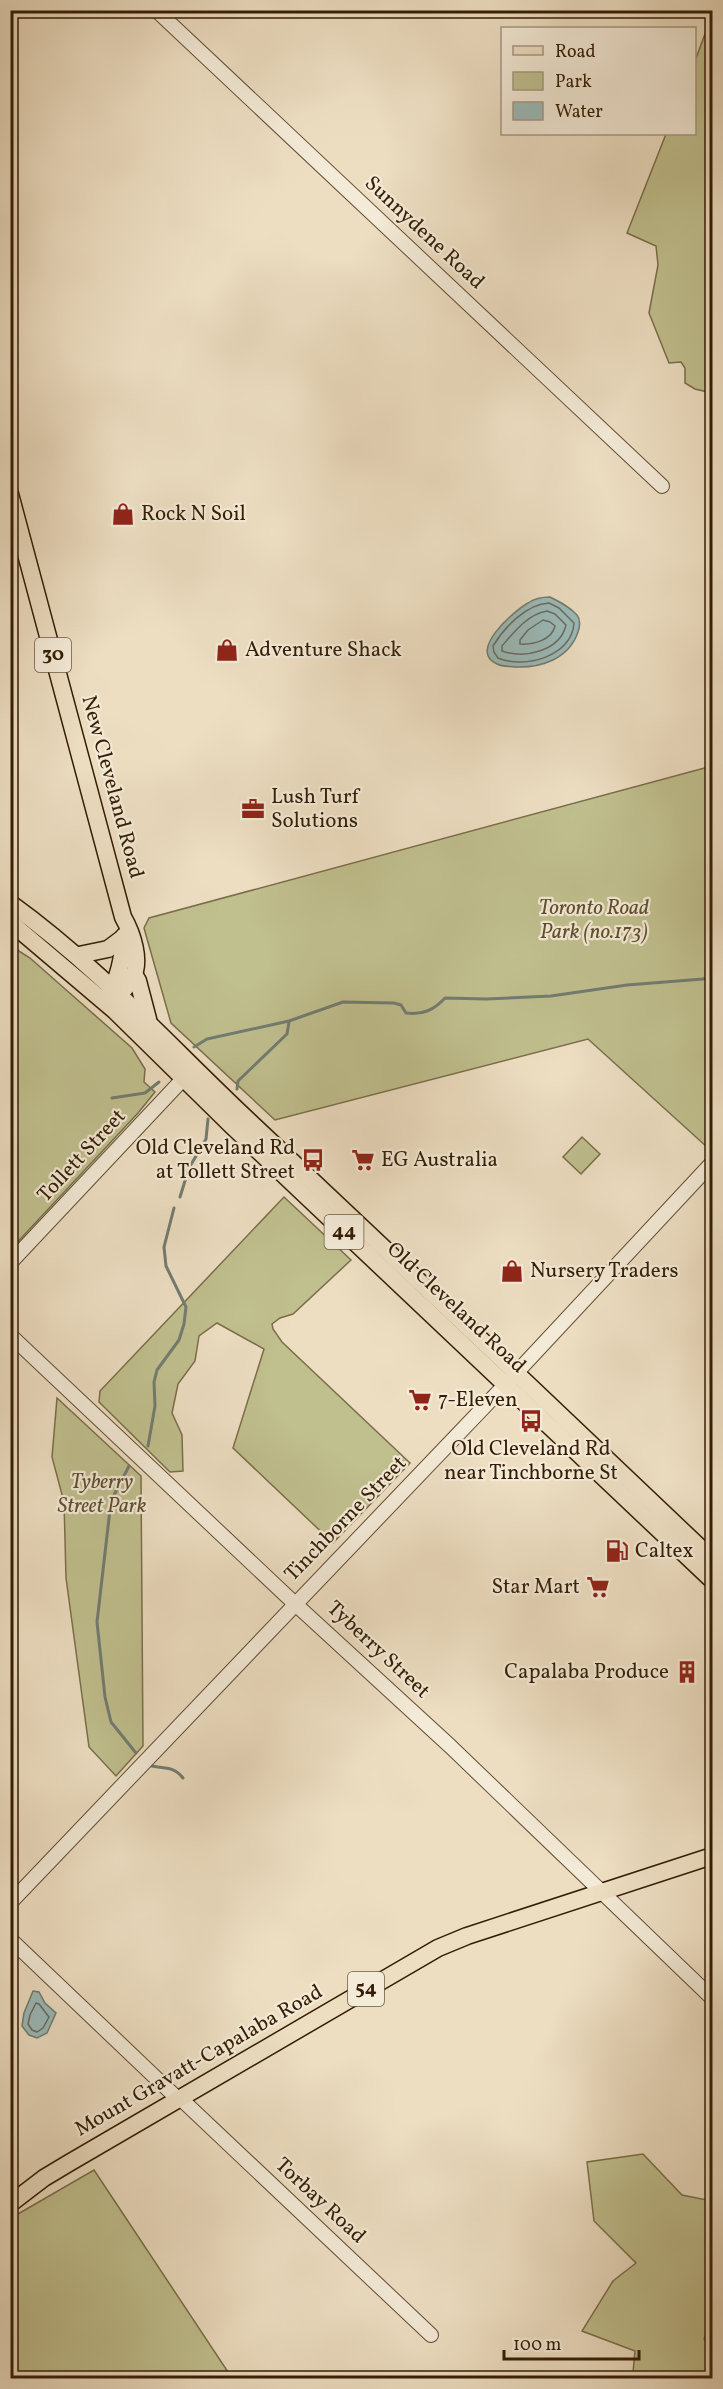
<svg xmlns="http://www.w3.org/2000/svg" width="723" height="2389" font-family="Vollkorn,serif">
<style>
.green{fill:#c0bf8e;stroke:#7a6e49;stroke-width:1.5}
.water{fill:#9bbbbb;stroke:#727c72;stroke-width:1.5}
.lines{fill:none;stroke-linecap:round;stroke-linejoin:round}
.shore{stroke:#686c60;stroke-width:1.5}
.stream{stroke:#727c72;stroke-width:3}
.minor-casing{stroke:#624d34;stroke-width:16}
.major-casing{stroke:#341d04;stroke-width:19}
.minor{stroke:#f3ead7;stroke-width:14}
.major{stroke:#eddec2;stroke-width:16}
.labels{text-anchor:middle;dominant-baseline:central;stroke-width:4.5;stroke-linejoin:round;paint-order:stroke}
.shield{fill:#f3ead7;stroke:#6d5a43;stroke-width:1.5}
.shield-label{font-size:20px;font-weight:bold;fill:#341d04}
.street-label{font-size:21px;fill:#341d04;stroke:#f3ead7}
.poi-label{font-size:21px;fill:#341d04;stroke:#f3ead7;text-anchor:start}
.park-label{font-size:21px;font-style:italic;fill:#5e4e2d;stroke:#f3ead7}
</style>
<rect width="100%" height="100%" fill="#eddec2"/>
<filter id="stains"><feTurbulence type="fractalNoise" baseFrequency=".00333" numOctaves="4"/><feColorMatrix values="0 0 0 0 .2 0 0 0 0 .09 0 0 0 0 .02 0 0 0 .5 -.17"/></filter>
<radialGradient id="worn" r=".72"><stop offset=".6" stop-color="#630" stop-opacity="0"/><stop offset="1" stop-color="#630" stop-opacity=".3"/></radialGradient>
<g class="green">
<path d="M690,11H712V393L695,389L685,383V368L681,362L669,363L649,313L658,265L656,246L627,233L666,134H694L695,61L712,15Z"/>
<path d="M712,766V1143L708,1148L588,1039L275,1120L171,1023L144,928L149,918Z"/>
<path d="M11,946L30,958L132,1048L145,1069L144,1082L155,1092L138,1113L11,1249Z"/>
<path d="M582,1137L600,1154L581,1174L563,1157Z"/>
<path d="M284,1197L351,1260L293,1314L280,1318L272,1324L273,1329L282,1342L410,1463L333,1543L233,1448L264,1349L217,1323L199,1336L195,1361L178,1384L172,1413L182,1435L183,1471L170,1472L99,1402L100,1391Z"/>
<path d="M57,1398L141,1476L143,1746L116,1776L89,1747L66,1578L64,1502L52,1457Z"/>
<path d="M643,2154L682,2195L712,2201V2317L704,2339L709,2345L706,2378H604L633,2372L635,2351L582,2331L613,2281L636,2263L594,2221L587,2162Z"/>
<path d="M94,2170L232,2378H11V2218Z"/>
</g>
<g class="water">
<path d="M550,597C560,602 570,607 577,615C581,620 580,626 578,632C569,659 541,668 515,667C509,666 503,667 497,664C467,651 514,611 528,603C535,598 542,597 550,597Z"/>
<path d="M33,1991L39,1992L45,2003L56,2013L47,2033L37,2038L29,2035L22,2026L24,2013Z"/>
</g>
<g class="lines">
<g class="shore">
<path d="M549,603L559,608L574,623C572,657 524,669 498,658L494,652L493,646C504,628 526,604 549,603Z"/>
<path d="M547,611L555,614L566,625C560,651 525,659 502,651V646C514,632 528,614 547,611Z"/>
<path d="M543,620L550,622L555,626C552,640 533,645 520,644V640L528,630Z"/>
<path d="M36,2003L39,2004L49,2017L43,2028L37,2032L32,2030L28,2024L30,2015Z"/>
</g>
<g class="stream">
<path d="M194,1047L207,1039L289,1021L343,1002L394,1003L401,1005L406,1013C423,1015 434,1010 445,998L486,999L551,996L627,985L703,979L712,976"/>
<path d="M237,1089L238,1081L287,1034L289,1022"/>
<path d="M112,1098L145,1093L159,1082"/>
<path d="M180,1197L189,1168L206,1139L208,1119"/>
<path d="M148,1446L155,1406L154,1382L157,1370L179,1340L184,1324L186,1307L166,1266L164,1247L174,1208"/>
<path d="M129,1466L111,1501L97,1622L105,1697L111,1722L136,1753"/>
<path d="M152,1766C165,1769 174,1766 183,1778"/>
</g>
<g class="minor-casing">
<g id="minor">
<path d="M156,10L662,486"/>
<path d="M10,1263L184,1078"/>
<path d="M10,1335L292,1601L450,1746L712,1998"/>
<path d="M10,1903L505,1385L712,1163"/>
<path d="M10,1939L178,2099"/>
<path d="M180,2098L431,2335"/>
</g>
</g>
<g class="major-casing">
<g id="major">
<path d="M10,494L123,917C132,933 142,961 132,978C128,987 120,994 113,1001"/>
<path d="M10,903C100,968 169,1046 249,1121C404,1266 558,1413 712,1559"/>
<path d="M10,922L115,1011L231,1125L712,1580"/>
<path d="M79,955L108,949L124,937"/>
<path d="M134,974L138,981L148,1019"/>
<path d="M109,994C120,976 123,956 124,936"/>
<path d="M10,2204L44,2178L69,2163L438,1948L467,1936L712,1856"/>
</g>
</g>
<use href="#minor" class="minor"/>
<use href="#major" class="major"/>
</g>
<defs>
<g id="shop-bare" transform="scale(1.8)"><path d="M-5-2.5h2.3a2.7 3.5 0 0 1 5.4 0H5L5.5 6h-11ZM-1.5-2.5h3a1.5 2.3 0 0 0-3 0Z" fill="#8f2418" stroke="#f3ead7" stroke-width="2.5" paint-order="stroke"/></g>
<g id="office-bare" transform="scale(1.8)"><path d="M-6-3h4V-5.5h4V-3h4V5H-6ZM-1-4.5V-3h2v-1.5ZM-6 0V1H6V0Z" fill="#8f2418" stroke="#f3ead7" stroke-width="2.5" paint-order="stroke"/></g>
<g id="bus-bare" transform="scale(1.8)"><path d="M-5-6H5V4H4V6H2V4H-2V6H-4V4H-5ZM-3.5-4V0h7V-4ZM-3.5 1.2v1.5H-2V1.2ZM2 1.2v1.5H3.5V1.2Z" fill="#8f2418" stroke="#f3ead7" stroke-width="2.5" paint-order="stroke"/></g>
<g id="supermarket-bare" transform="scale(1.8)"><path d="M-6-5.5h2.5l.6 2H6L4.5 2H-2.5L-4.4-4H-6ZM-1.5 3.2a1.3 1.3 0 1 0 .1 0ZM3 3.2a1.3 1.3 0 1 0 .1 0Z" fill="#8f2418" stroke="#f3ead7" stroke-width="2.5" paint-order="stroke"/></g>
<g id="fuel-bare" transform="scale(1.8)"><path d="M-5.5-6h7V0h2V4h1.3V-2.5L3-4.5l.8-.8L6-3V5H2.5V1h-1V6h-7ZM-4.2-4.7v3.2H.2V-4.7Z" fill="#8f2418" stroke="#f3ead7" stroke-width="2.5" paint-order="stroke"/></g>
<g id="building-bare" transform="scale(1.8)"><path d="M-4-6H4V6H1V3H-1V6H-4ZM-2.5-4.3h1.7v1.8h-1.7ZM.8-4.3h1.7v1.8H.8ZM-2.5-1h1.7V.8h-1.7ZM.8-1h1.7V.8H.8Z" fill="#8f2418" stroke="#f3ead7" stroke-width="2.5" paint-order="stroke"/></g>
</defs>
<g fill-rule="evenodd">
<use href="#shop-bare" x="123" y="514"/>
<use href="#shop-bare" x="227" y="650"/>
<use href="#office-bare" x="253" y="809"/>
<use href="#bus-bare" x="313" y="1160"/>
<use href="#supermarket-bare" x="363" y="1160"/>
<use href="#shop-bare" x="512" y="1271"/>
<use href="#supermarket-bare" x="420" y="1400"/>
<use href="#bus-bare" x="531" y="1421"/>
<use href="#fuel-bare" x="617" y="1551"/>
<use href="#supermarket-bare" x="598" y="1587"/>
<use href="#building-bare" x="687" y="1672"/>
</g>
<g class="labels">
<g class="shield">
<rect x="35" y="638" width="36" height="34" rx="4.5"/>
<rect x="324.5" y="1215" width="39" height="34" rx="4.5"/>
<rect x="348" y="1972" width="36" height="34" rx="4.5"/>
</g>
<g class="shield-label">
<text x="53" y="655">30</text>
<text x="344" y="1232">44</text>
<text x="366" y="1989">54</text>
</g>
<g class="street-label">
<text transform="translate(424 233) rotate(43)">Sunnydene Road</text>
<text transform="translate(112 787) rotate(75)">New Cleveland Road</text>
<text transform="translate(82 1156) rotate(-47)">Tollett Street</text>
<text transform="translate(456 1308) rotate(43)">Old Cleveland Road</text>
<text transform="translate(346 1519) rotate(-46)">Tinchborne Street</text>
<text transform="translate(378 1650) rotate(43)">Tyberry Street</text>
<text transform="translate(199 2061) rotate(-30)">Mount Gravatt-Capalaba Road</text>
<text transform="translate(320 2201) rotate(43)">Torbay Road</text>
</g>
<g class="poi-label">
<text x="141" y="514">Rock N Soil</text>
<text x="245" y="650">Adventure Shack</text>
<text x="271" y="797">Lush Turf<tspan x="271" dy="24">Solutions</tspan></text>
<text x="295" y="1148" text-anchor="end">Old Cleveland Rd<tspan x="295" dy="24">at Tollett Street</tspan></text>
<text x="381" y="1160">EG Australia</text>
<text x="530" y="1271">Nursery Traders</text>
<text x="438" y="1400">7-Eleven</text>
<text x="531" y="1449" text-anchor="middle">Old Cleveland Rd<tspan x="531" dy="24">near Tinchborne St</tspan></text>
<text x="635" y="1551">Caltex</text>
<text x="580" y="1587" text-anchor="end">Star Mart</text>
<text x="669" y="1672" text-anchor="end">Capalaba Produce</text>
</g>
<g class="park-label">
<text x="594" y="908">Toronto Road<tspan x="594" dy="24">Park (no.173)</tspan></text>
<text x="102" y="1482">Tyberry<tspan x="102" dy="24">Street Park</tspan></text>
</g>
</g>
<rect width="723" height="2389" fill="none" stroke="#eddec2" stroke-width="36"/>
<rect x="12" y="12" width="699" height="2365" fill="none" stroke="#341d04" stroke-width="3"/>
<rect x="18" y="18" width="687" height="2353" fill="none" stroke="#341d04" stroke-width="1.5"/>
<rect x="501" y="27" width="195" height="108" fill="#f3ead7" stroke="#a79883" stroke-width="1.5"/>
<rect x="513" y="46" width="30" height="9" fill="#eddec2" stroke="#a79883" stroke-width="1.5"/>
<text x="555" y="57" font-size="18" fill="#341d04">Road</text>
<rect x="513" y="72" width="30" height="18" fill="#c0bf8e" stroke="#a79883" stroke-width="1.5"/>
<text x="555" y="87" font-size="18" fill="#341d04">Park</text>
<rect x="513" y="102" width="30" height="18" fill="#9bbbbb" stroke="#a79883" stroke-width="1.5"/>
<text x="555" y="117" font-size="18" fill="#341d04">Water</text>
<path d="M504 2350v9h135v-9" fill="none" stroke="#341d04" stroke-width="3"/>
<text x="513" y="2350" font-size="18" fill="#341d04" stroke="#f3ead7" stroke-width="4.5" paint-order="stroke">100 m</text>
<rect width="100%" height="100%" filter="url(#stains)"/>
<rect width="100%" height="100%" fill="url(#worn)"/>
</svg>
